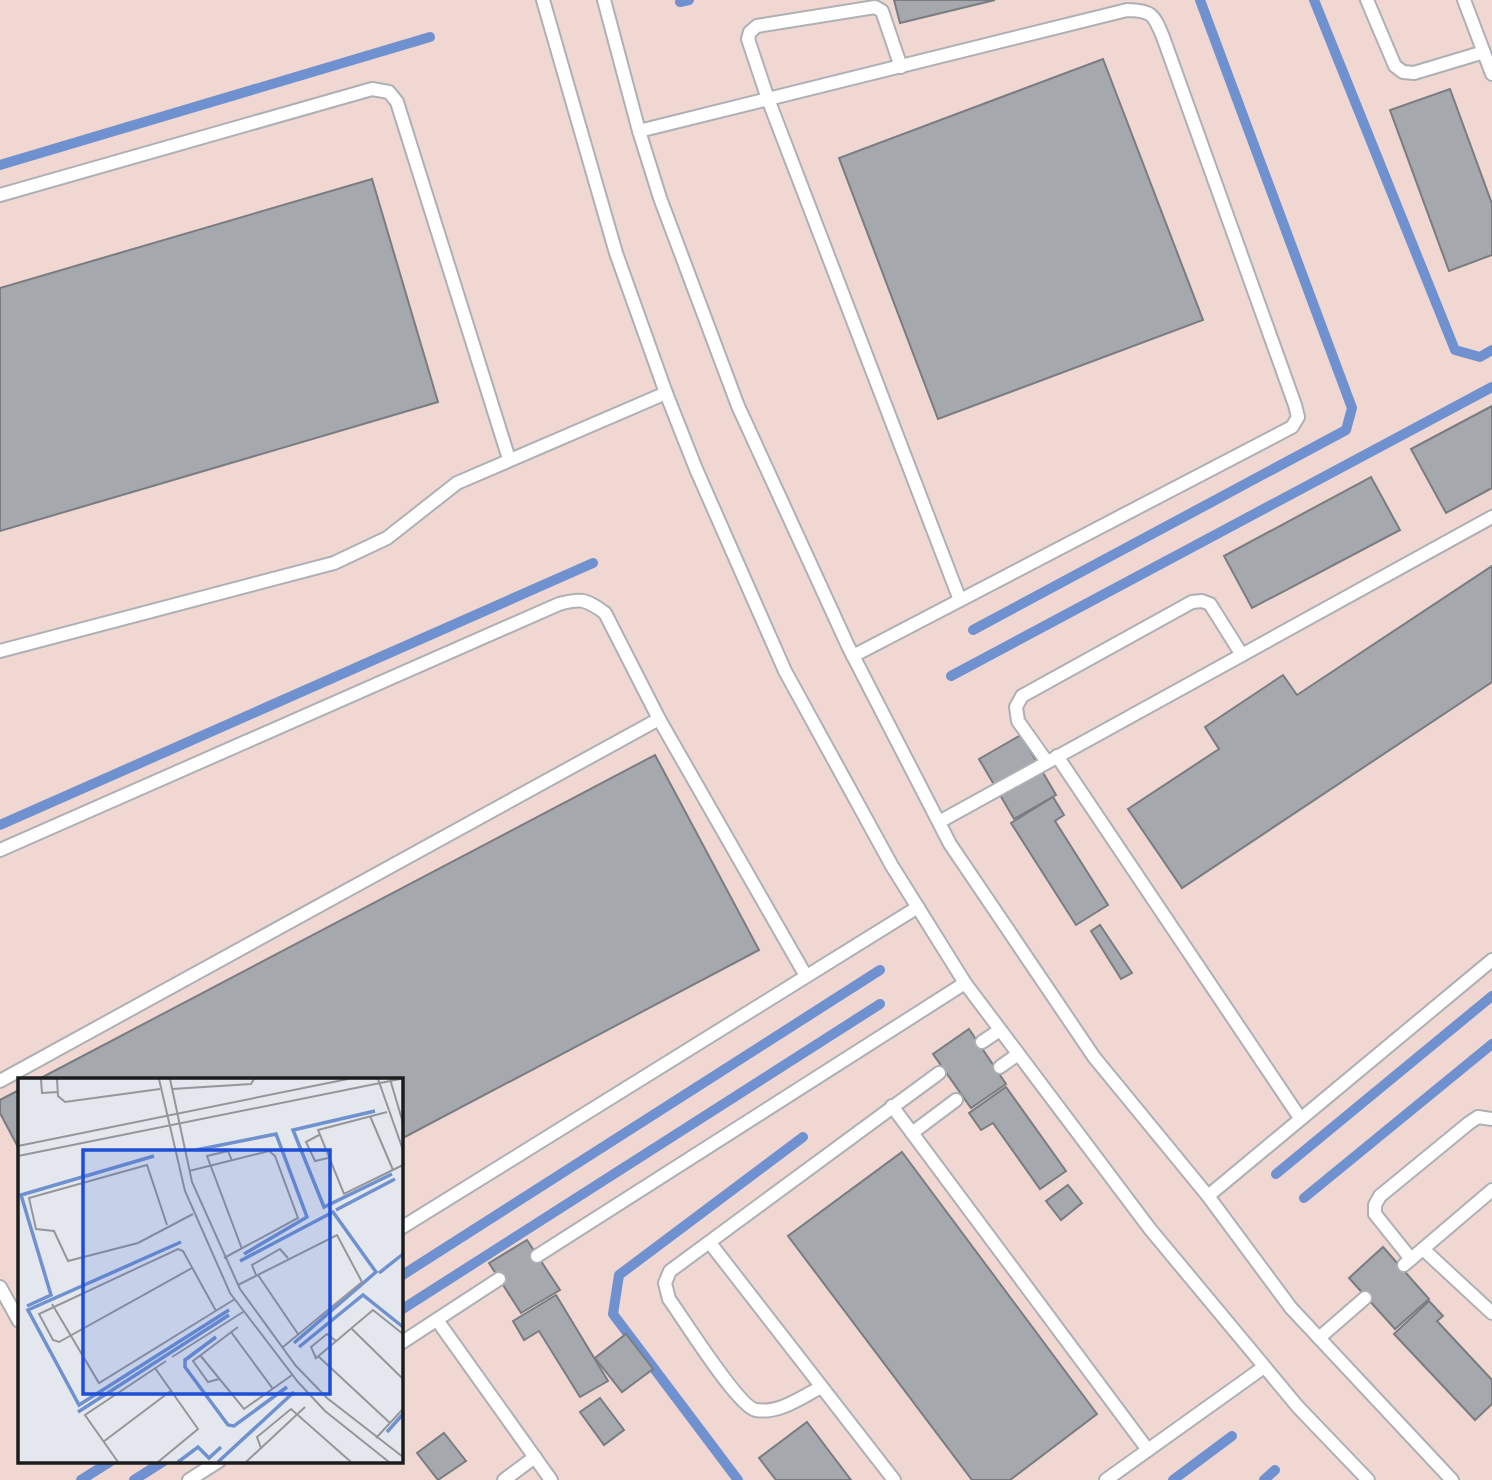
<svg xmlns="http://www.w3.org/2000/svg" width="1492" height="1480" font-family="Raleway,sans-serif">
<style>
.industrial{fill:#f1d7d1;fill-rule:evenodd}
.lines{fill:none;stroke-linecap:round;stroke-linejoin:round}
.stream{stroke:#6f91cf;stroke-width:10}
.building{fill:#a5a8ad;stroke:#797c81;stroke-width:2}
.lane-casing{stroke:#adb0b5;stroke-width:16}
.lane{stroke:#fff;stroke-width:12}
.inset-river{fill:none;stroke:#6f91cf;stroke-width:3.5}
.inset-road{fill:none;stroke:#94969a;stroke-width:2}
.view{fill:#1d4ed8;fill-opacity:0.15;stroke:#1d4ed8;stroke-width:3.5}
.inset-edge{fill:none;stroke:#1b1c1e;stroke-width:3.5}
</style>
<rect width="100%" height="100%" fill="#e4e7ed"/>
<path class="industrial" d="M0,0H1492V1480H0ZM19,1079H401V1461H19Z"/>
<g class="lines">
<g class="stream">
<path d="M1314,0L1455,350L1480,357L1492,350"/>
<path d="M680,2L689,0"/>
<path d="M0,165L430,37"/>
<path d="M973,630L1346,430L1352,408L1200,0"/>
<path d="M951,676L1492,387"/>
<path d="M0,825L593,563"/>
<path d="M1276,1174L1492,996"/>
<path d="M1304,1198L1492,1044"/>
<path d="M401,1276L880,970"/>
<path d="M401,1310L880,1004"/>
<path d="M81,1480L111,1461"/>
<path d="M134,1480L164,1461"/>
<path d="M738,1480L613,1314L619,1275L803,1137"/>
<path d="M1173,1480L1232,1436"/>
<path d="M1264,1480L1275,1470"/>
</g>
</g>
<g class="building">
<path d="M894,0H995L900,23Z"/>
<path d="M1103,59L1203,320L938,419L839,158Z"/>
<path d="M1450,89L1492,204V255L1449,271L1390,110Z"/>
<path d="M372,179L438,402L0,531V288Z"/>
<path d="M1492,406V488L1446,513L1411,449Z"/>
<path d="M1371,477L1400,530L1252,608L1224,556Z"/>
<path d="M1492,566V682L1182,888L1128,809L1219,749L1205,727L1283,675L1297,695Z"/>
<path d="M1021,735L1056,795L1014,819L979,759Z"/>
<path d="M655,755L759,950L401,1139V1079H39Z"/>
<path d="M1053,797L1064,815L1055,821L1108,905L1076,925L1011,823Z"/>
<path d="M1100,925L1132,973L1121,979L1091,931Z"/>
<path d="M969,1029L1006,1084L971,1108L933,1054Z"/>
<path d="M1006,1087L1066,1171L1040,1189L993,1123L981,1130L969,1113Z"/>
<path d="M19,1090V1149L0,1113V1100Z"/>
<path d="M902,1152L1097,1414L1010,1480H972L788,1236Z"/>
<path d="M1068,1185L1082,1203L1061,1220L1046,1201Z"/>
<path d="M527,1240L560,1290L521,1313L489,1263Z"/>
<path d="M1383,1247L1429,1299L1395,1329L1349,1278Z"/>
<path d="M556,1295L608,1381L580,1397L539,1331L524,1340L513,1321Z"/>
<path d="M1429,1301L1443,1316L1437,1321L1492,1380V1404L1475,1420L1394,1334Z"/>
<path d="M626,1334L653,1369L622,1392L595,1358Z"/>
<path d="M600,1398L624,1430L604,1445L580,1412Z"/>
<path d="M807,1422L851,1480H776L759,1458Z"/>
<path d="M444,1433L466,1461L438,1480L417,1453Z"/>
</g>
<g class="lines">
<g class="lane-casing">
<g id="lane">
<path d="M543,0L616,253L666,393L696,469L785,671L892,866L965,983L1150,1229L1298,1407L1368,1480"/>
<path d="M604,0L639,131L660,198L738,406L848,646L950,844L1094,1057L1208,1196L1291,1308L1452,1480"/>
<path d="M1367,0L1395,66L1403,72L1414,73L1484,52"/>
<path d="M1464,0L1492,74"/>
<path d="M901,67L882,11L875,7L757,26L750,32L748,39L768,99L960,600"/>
<path d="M639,131L1127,10C1152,10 1154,15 1163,37L1295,405L1298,417L1292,427L853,656"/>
<path d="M0,195L372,89L389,92L397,102L509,459"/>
<path d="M0,651L334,563L387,538L457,483L666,393"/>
<path d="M1057,756L1300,1118"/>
<path d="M1047,762L1018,721L1016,707L1022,696L1192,602L1202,601L1210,604L1242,655"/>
<path d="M939,822L1492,517"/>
<path d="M0,850L559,604C581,598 586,599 605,613L659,719L806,976"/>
<path d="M982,1042L1000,1030"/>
<path d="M1000,1067L1018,1054"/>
<path d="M0,1081L659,719"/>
<path d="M892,1106L1148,1450"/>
<path d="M912,1133L956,1100"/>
<path d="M1208,1196L1492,960"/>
<path d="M401,1228L918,907"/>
<path d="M710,1243L894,1480"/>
<path d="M1423,1249L1492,1313"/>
<path d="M537,1256L965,983"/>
<path d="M1411,1259L1375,1214V1205L1380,1196L1469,1123L1478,1117L1492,1119"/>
<path d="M1404,1265L1492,1190"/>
<path d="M0,1287L19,1321"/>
<path d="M437,1320L551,1480"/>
<path d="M1319,1338L1365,1298"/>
<path d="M401,1343L499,1279"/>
<path d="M821,1387C802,1397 779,1414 756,1410C738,1407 683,1318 669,1299L665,1283L670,1271L939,1073"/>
<path d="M189,1480L219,1461"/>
<path d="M504,1480L535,1457"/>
<path d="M1106,1480L1264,1367"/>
</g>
</g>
<use href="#lane" class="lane"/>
</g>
<g transform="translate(18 1078)">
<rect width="385" height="385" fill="#e4e7ed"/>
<path class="inset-river" d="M357,33L275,52L306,129L374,96M178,72L258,56L289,139L226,176M318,132L377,101M163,164L10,232L61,327L211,232M222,183L315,134L358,194L276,265M361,195L385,176M9,228L33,217L3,117L136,78M198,259L167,282V289L210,347L216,348L269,309M281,269L345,217L385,249M60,334L211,237M369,354L385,336M160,384L180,369L191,380L203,369M200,384L276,314"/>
<path class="inset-road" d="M23,1L24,15L40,14M39,1L40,18L47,24L142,11M141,1L167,113L212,215L280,304L307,333L371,384M152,1L174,104L222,211L278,288L309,320L385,379M360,1L385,72M372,1L385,45M154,11L233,6L236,1M369,34L300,52L326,116L385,87M352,38L375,92M301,57L288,64L297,83L310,80M0,68L330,1M0,78L382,1M214,83L210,73L189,78L224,171M171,93L251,73L257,78L280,140L206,180M149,147L129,87L11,120L18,151L36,153L50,183L120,165L175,136M174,190L41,264L35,262L21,236L160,171L165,173L198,233M238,197L234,187L262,171L270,180M240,197L280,256M220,207L319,157L344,204L265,269M34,226L81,305L217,221M333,250L385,301M213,254L255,311M182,277L226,331L274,297M300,278L372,345M154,279L225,234M298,280L293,269L309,256L318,263M297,281L355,232L385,256M137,290L180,351L140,384M201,301L190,304L175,283L220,249M358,360L385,331M85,364L154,312M243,370L239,359L273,331L333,384M100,384L67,337L148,283M228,384L287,329"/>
<path class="view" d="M65,72H312V316H65Z"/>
<rect width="385" height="385" class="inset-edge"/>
</g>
</svg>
